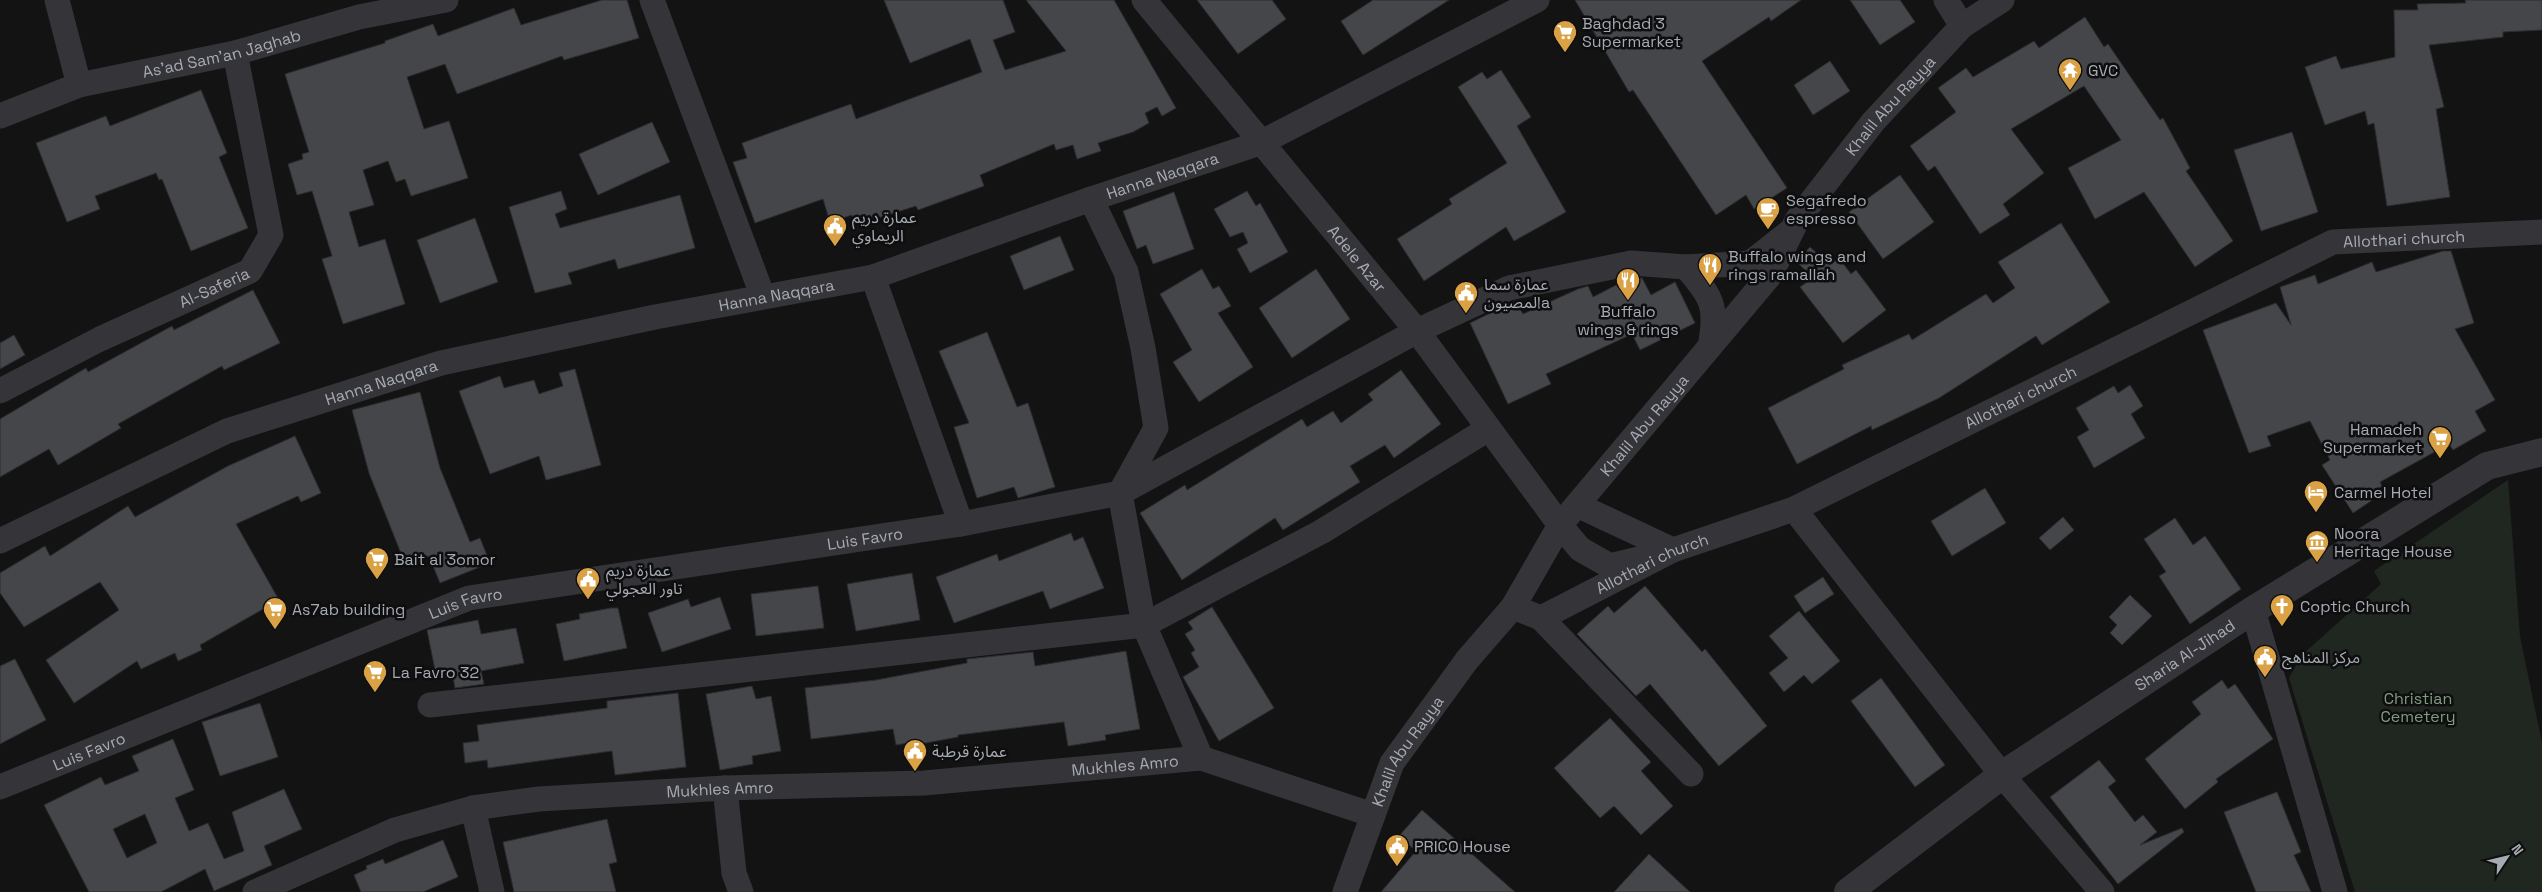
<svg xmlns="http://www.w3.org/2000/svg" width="2542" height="892" font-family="'Space Grotesk','Noto Sans Arabic',sans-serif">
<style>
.green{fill:#202620}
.building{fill:#454649;stroke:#2d2d30;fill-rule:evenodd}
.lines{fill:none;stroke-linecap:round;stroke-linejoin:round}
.minor{stroke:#353539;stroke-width:25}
.tertiary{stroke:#353539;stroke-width:28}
.labels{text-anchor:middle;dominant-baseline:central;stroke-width:5;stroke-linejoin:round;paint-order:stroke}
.poi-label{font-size:16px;fill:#a6abb3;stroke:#0e0e0f;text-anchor:start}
.street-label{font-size:16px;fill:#a6abb3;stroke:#0e0e0f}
.park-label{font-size:16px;fill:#809c80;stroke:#0e0e0f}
</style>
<rect width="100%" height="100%" fill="#131314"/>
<path class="green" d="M2508,480L2520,636L2542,743V892H2355L2289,678L2302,655L2381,584L2374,571Z"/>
<g class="building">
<path d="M602,0H627L639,38L564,60L562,56L457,94L445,64L407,77L424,129L449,121L468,178L411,196L405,179L396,182L388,161L363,170L374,205L349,212L359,247L385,239L405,304L343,324L322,259L332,256L312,191L297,195L288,164L303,159L302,154L309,152L285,74L385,43V41L433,24L438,36L514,8L521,25Z"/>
<path d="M884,0H1003L1015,32L993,40L1005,70L1066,51L1026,0H1114L1176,108L1162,116L1157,107L1145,113L1149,123L1133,132L1098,143L1101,151L1077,159L1073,145L1056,150L1054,144L980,175L984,186L918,210L916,206L875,219V216L854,223L852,215L830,222L823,199L755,223L733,162L747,158L742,143L851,104L856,119L982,72L970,39L910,63Z"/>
<path d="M1197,0H1272L1286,19L1238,54Z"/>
<path d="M1373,0H1449L1363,55L1341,21Z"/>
<path d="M1575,0H1801L1771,21L1769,17L1702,61L1787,188L1754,209L1746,195L1716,215L1633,90L1629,92Z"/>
<path d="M1850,0H1900L1915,22L1880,45Z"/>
<path d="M2465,0H2542V30L2503,32V37L2429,45L2444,107L2436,109L2450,197L2387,206L2374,123L2368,125L2365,111L2325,125L2305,67L2336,56L2341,69L2395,57L2394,10H2418L2417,4L2466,3Z"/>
<path d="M2085,17L2104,47L2108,44L2160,120L2163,118L2190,168L2186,171L2233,241L2195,267L2144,192L2095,219L2068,168L2121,140L2084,86L2011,129L2044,173L2003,204L2010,215L1980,234L1935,166L1928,171L1910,146L1956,112L1938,88L1966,68L1973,77L2034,41L2039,48Z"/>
<path d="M1830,61L1850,91L1813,115L1794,85Z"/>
<path d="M1501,70L1531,117L1517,126L1566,212L1514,241L1506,227L1424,281L1397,239L1452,204L1449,199L1507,163L1458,87L1482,72L1487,79Z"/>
<path d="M201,90L227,153L219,157L248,228L191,251L162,179L159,180L156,173L95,196L100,209L67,222L36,143L106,116L110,126Z"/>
<path d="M652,122L670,162L598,195L579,154Z"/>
<path d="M2292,132L2318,212L2261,231L2234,150Z"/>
<path d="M1900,175L1934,222L1883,259L1849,212Z"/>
<path d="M561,191L567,209L555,214L560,228L680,195L695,248L618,269L615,259L568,273L572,284L535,293L509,207Z"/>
<path d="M1247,191L1256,206L1260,203L1288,252L1250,273L1237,249L1248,243L1243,232L1230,237L1214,209Z"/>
<path d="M1174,192L1194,249L1153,264L1146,245L1137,249L1123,211Z"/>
<path d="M475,218L498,282L440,303L417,240Z"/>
<path d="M2061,223L2110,302L2042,345L2036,336L1939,398L1872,430L1871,426L1797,464L1768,408L1844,369L1842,365L1909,334L1912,340L1986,294L1993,303L2015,288L1998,262Z"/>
<path d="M1060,236L1074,270L1024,290L1010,256Z"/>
<path d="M1810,247L1830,265L1839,258L1851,274L1856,270L1886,310L1843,343L1800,287L1813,278L1797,262Z"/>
<path d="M2443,251H2451L2474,323L2455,329L2495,400L2475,411L2486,431L2453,450L2449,444L2380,482L2382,486L2371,494L2374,499L2353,513L2322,465L2330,460L2310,421L2267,436L2271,446L2249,453L2203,330L2276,303L2291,325L2280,287L2315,275L2318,284L2372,262L2376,272Z"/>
<path d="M1202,269L1213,289L1219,286L1231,306L1218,313L1253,367L1199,402L1173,362L1192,350L1160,294Z"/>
<path d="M1316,269L1350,319L1292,358L1259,308Z"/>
<path d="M1632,277L1642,278L1651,295L1675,282L1695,323L1640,350L1632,334L1546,374L1551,384L1508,404L1470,323L1515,301L1523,314L1578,289L1588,286L1593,297Z"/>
<path d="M253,290L280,343L224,370L222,366L118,424L121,428L58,465L49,449L0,477V419L86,368L88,372L172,326L174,330Z"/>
<path d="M987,332L1017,407L1028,403L1055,487L1018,498L1014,487L977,498L954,427L969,423L939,351Z"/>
<path d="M14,335L25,355L0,369V343Z"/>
<path d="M575,369L601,465L546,480L539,456L490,474L459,391L500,376L504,388L534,380L539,394L563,386L559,373Z"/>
<path d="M1401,370L1441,424L1394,458L1385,445L1350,466L1360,482L1283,530L1275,518L1182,580L1140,513L1185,485L1187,490L1302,419L1307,427L1333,411L1341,423L1373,400L1368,394Z"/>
<path d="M2130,385L2143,406L2131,414L2145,438L2094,468L2077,437L2089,430L2076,408L2114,386L2118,393Z"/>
<path d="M420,392L440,468L470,542L480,538L490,563L440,583L429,556L406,566L369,473L352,410Z"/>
<path d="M295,436L321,493L301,502L298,496L236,524L279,600L200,645L202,650L178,661L175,653L141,669L137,661L74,703L46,660L119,610L100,582L24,627L0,593V573L45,546L50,556L128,506L135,517L228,466Z"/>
<path d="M1985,488L2006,523L1952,556L1931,521Z"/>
<path d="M2063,517L2074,530L2050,550L2039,538Z"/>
<path d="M2175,518L2193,545L2205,536L2241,589L2190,624L2159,576L2166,572L2144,539Z"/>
<path d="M1071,533L1074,541L1083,537L1104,588L1050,609L1043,591L954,623L936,577L997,554L999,561Z"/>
<path d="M912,573L920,620L856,631L847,584Z"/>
<path d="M1823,577L1834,594L1805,613L1794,596Z"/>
<path d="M818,586L824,628L756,636L751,594Z"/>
<path d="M1645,586L1702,652L1705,649L1767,726L1719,766L1650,684L1636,696L1577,634L1608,606L1614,613Z"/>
<path d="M2130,595L2152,616L2122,645L2110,633L2117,625L2109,617Z"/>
<path d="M720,597L731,629L662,652L648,613L688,599L691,607Z"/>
<path d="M1212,607L1274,708L1219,741L1183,677L1199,667L1191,653L1195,650L1185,634L1193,629L1188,622Z"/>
<path d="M611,608H618L627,648L564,661L556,624L580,619L579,614Z"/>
<path d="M1799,611L1840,661L1812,684L1804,675L1784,692L1769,673L1788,658L1769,636Z"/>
<path d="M478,620L481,634L516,628L524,663L481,671L484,684L455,688L452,672L436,675L427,630Z"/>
<path d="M1126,651L1140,729L1105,735L1106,740L1068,746L1064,722L958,735V737L915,745L914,742L896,745L893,729L811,739L805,688L876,680L967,663V659L1033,652L1035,666Z"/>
<path d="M15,659L46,720L0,744V666Z"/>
<path d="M1881,678L1945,765L1915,787L1851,701Z"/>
<path d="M2222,680L2228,689L2235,684L2273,739L2216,779L2218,782L2185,809L2145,759L2201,714L2192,702Z"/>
<path d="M752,686L756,699L771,696L781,751L752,756L753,764L720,770L706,694Z"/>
<path d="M678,693L686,767L615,775L612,751L488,768L487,760L465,763L463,743L479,741L477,725L607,708V701Z"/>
<path d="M260,703L278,757L220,776L202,722Z"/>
<path d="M1610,718L1651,762L1641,771L1673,806L1641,835L1614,806L1600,818L1554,768Z"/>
<path d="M173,739L194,790L175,798L189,831L208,823L224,859L244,851L232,812L284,789L302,829L264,846L272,865L214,891L205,869L161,892H89L44,805L101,777L105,785L139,771L132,756ZM145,814L157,843L127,858L113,829Z"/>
<path d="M2099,760L2116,781L2108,787L2135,822L2143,815L2157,832L2140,845L2182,828L2184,832L2118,884L2050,797Z"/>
<path d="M2277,792L2301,852L2294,855L2311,892H2256L2224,812Z"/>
<path d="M1422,810L1515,892H1381L1416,851L1399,836Z"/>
<path d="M607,819L617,862L609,864L616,892H514L503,842Z"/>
<path d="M443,840L458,877L423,892H361L354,875L367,869L366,866L383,859L385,864Z"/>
<path d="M1649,854L1690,892H1614Z"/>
</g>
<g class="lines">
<g class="minor">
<path d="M57,0L79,85"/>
<path d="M652,0L763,297"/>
<path id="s1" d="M1144,0L1417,331L1560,525L1580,549L1610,566L1639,559"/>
<path d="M1946,0L1962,26"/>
<path id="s2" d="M0,116L79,85L235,53L359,17L446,0"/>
<path d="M1091,199L1126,272L1143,348L1156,428L1120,493L1144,625L1201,758"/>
<path d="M1686,267C1712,298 1718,306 1710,346"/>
<path d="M873,277L961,524L1120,493L1417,331L1509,288L1631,263L1686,267L1750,263L1792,230"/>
<path id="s3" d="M0,391L100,339L250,271L271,235L235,53"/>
<path d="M1577,505L1673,550"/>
<path d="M1794,509L2002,775L2102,892"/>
<path id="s4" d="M0,541L227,431L441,363L655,317L873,277L1091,199L1260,143L1537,0"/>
<path id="s5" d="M1513,607L1541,618L1673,550L1794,509L2333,242L2542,232"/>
<path d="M2253,610L2335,892"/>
<path d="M1541,618L1691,774"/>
<path d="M430,705L1144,625L1321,532L1488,429"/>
<path id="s6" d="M0,787L469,598L961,524"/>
<path d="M725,788L734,873L741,892"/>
<path d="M473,808L492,892"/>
<path id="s7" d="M255,892L395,830L473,808L539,799L725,788L924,783L1201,758L1373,815"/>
<path id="s8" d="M1345,892L1392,763L1467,660L1513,607L1560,525L1771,274L1797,220L1873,122L1962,26L2002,0"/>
</g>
<path class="tertiary" id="s9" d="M1848,892L2002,775L2253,610L2487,466L2542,452"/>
</g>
<defs>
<g id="supermarket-pin" transform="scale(1.25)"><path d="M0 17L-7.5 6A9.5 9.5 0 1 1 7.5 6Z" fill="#daa145" stroke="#0e0e0f"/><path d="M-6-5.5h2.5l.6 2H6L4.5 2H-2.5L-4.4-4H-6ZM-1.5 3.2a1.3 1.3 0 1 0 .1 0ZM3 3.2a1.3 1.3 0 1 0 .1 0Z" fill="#fff"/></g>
<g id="temple-pin" transform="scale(1.25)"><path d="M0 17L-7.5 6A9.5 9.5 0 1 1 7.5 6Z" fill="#daa145" stroke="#0e0e0f"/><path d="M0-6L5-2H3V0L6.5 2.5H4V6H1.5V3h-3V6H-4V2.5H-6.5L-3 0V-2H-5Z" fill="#fff"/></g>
<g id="cafe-pin" transform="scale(1.25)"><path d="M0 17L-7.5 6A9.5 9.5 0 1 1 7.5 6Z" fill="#daa145" stroke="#0e0e0f"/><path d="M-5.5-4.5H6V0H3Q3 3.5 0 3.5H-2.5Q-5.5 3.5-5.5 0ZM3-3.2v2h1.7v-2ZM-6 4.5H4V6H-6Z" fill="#fff"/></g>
<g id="civic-pin" transform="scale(1.25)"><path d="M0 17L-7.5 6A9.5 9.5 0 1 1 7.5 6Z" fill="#daa145" stroke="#0e0e0f"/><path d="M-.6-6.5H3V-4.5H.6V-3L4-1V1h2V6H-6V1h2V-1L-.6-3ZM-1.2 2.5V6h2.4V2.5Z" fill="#fff"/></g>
<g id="restaurant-pin" transform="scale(1.25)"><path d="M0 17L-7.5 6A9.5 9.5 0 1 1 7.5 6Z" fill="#daa145" stroke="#0e0e0f"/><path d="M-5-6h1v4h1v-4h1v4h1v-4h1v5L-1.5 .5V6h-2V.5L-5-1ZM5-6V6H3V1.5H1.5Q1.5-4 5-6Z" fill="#fff"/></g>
<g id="hotel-pin" transform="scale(1.25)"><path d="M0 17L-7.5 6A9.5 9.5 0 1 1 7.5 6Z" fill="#daa145" stroke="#0e0e0f"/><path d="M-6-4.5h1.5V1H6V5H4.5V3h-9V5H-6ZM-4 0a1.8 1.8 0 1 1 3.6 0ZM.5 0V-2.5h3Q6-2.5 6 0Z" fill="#fff"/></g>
<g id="museum-pin" transform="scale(1.25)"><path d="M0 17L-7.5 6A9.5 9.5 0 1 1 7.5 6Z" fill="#daa145" stroke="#0e0e0f"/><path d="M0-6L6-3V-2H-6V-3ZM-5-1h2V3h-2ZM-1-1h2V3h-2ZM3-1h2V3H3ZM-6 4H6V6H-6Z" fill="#fff"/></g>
<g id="church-pin" transform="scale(1.25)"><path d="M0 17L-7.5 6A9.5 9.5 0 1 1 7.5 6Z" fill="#daa145" stroke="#0e0e0f"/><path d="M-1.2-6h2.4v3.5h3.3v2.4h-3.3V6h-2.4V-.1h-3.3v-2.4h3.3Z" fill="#fff"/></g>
</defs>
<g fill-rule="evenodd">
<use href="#supermarket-pin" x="1565" y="32"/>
<use href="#temple-pin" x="2070" y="70"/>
<use href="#cafe-pin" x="1768" y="209"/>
<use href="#civic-pin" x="835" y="226"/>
<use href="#restaurant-pin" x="1710" y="265"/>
<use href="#restaurant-pin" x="1628" y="280"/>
<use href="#civic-pin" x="1466" y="293"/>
<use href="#supermarket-pin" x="2440" y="438"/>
<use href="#hotel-pin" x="2316" y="492"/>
<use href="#museum-pin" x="2317" y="542"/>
<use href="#supermarket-pin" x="377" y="559"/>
<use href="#civic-pin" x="588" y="579"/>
<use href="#church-pin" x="2282" y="606"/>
<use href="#supermarket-pin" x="275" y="609"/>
<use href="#civic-pin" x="2265" y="657"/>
<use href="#supermarket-pin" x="375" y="672"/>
<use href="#civic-pin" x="915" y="751"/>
<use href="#civic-pin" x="1397" y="846"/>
</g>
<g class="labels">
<g class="poi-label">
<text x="1582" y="23">Baghdad 3<tspan x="1582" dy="18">Supermarket</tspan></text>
<text x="2088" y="70">GVC</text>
<text x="1786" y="200">Segafredo<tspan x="1786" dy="18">espresso</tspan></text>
<text x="852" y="217">عمارة دريم<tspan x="852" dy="18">الريماوي</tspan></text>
<text x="1728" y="256">Buffalo wings and<tspan x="1728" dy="18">rings ramallah</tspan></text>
<text x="1484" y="284">عمارة سما<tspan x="1484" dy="18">المصيونa</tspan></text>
<text x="1628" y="311" text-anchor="middle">Buffalo<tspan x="1628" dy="18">wings &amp; rings</tspan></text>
<text x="2422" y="429" text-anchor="end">Hamadeh<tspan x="2422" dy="18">Supermarket</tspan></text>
<text x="2334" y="492">Carmel Hotel</text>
<text x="2334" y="533">Noora<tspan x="2334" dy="18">Heritage House</tspan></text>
<text x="394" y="559">Bait al 3omor</text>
<text x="606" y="570">عمارة دريم<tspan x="606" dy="18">تاور العجولي</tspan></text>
<text x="2300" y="606">Coptic Church</text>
<text x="292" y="609">As7ab building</text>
<text x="2282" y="657">مركز المناهج</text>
<text x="392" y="672">La Favro 32</text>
<text x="932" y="751">عمارة قرطبة</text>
<text x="1414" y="846">PRICO House</text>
</g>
<g class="street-label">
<text stroke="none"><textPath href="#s2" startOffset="231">As'ad Sam'an Jaghab</textPath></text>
<text stroke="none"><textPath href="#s8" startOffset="965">Khalil Abu Rayya</textPath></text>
<text stroke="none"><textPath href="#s4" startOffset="1224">Hanna Naqqara</textPath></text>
<text stroke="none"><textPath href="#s5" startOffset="979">Allothari church</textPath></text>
<text stroke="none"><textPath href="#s1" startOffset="335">Adele Azar</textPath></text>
<text stroke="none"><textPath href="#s3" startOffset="238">Al-Saferia</textPath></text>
<text stroke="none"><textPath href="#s4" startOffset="819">Hanna Naqqara</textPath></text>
<text stroke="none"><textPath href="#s4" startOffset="414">Hanna Naqqara</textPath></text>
<text stroke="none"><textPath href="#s5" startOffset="559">Allothari church</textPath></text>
<text stroke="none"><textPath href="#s8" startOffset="560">Khalil Abu Rayya</textPath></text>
<text stroke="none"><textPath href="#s6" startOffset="906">Luis Favro</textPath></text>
<text stroke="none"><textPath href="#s5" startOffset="154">Allothari church</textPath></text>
<text stroke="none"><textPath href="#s6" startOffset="501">Luis Favro</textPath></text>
<text stroke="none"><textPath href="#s9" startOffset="412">Sharia Al-Jihad</textPath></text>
<text stroke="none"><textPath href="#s6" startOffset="96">Luis Favro</textPath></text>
<text stroke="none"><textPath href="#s8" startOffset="155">Khalil Abu Rayya</textPath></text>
<text stroke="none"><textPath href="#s7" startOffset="888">Mukhles Amro</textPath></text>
<text stroke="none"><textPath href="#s7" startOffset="482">Mukhles Amro</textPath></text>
</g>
<g class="park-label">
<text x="2418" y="698">Christian<tspan x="2418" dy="18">Cemetery</tspan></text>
</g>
</g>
<g transform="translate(2507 857) rotate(55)" stroke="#0e0e0f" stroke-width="4" paint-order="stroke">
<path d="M0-4L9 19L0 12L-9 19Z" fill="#a6abb3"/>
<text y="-8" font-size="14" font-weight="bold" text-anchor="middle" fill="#a6abb3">N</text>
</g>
</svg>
